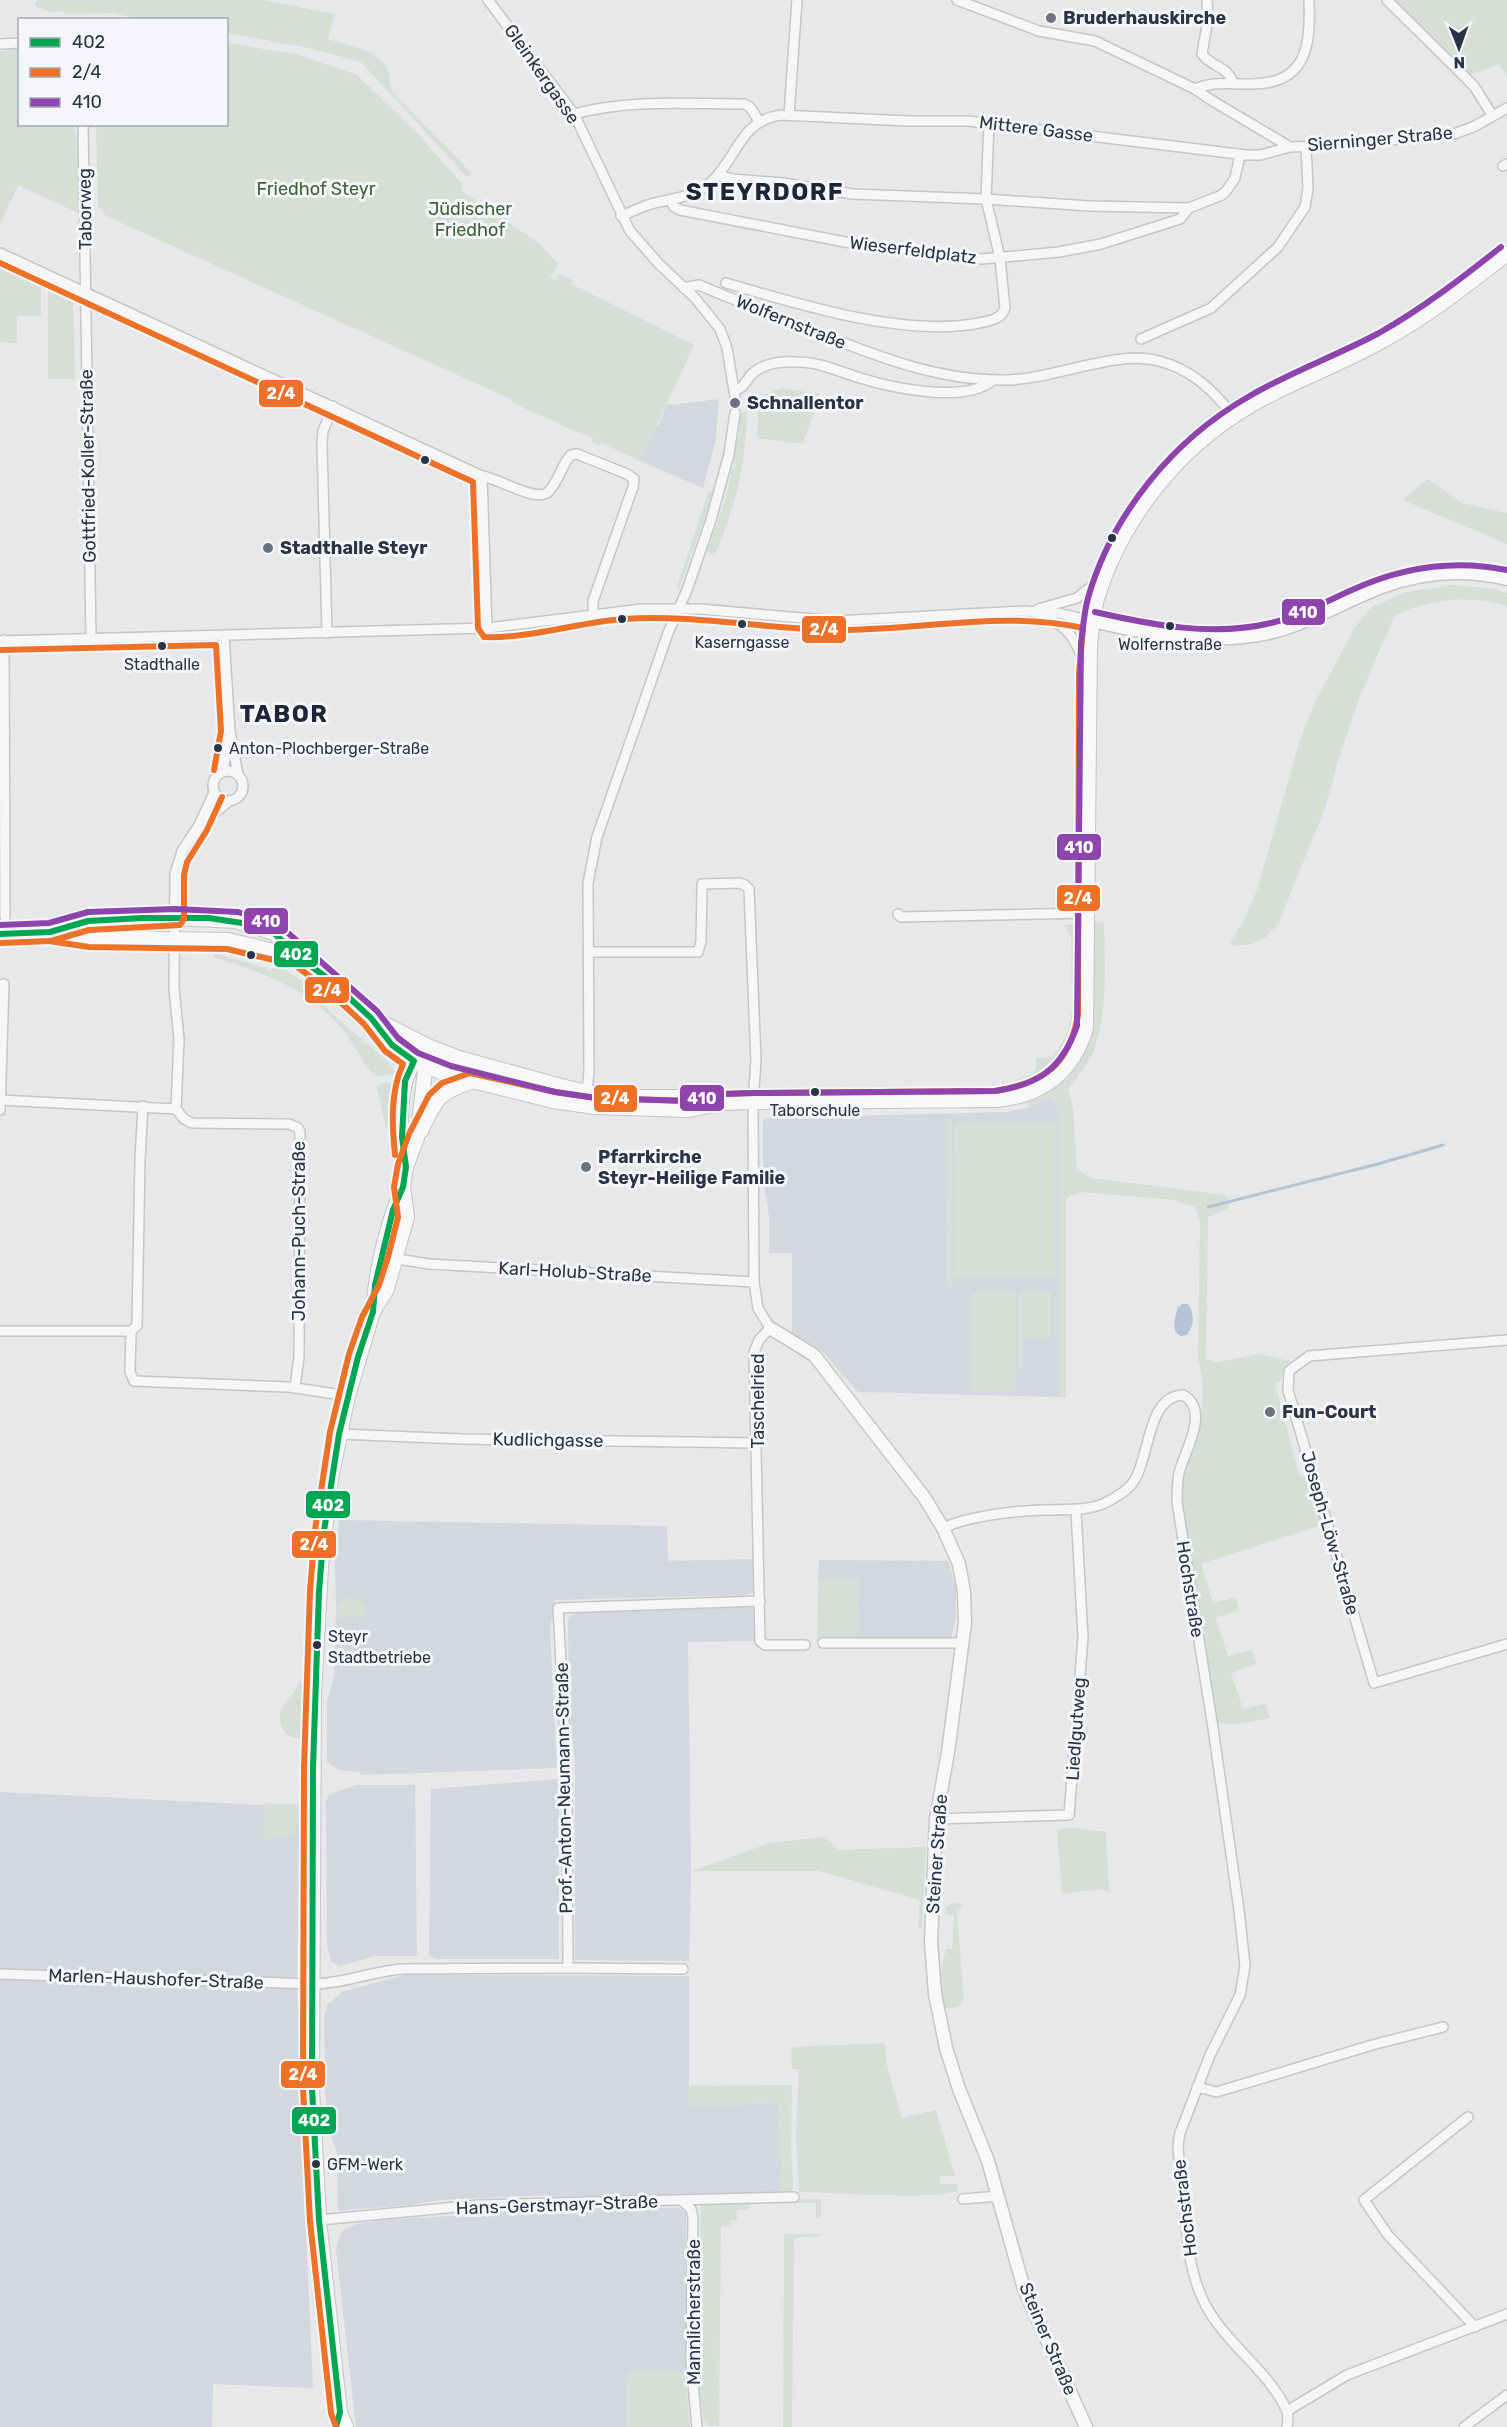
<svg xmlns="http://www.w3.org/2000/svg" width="1507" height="2427" font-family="Rubik,sans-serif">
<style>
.built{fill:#d4d7dd}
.green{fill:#d6ded6}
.water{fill:#b4c4d5}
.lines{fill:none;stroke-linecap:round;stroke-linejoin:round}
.stream{stroke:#b4c4d5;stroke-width:3}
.street-casing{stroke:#c4c6c8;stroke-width:12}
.secondary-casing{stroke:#c4c6c8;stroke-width:15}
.primary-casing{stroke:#c2c5c8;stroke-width:16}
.street{stroke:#f5f6f7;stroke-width:9}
.secondary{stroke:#f8f8f8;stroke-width:12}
.primary{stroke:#f8f8f8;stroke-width:14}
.bus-1-casing{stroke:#f4f6f9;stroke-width:10}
.bus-2-casing{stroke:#f4f6f9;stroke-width:10}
.bus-3-casing{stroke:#f4f6f9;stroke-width:10}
.bus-1{stroke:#00a651;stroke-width:6}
.bus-2{stroke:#ed7127;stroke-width:6}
.bus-3{stroke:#8e44ad;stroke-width:6}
.poi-dot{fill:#6c737f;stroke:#f4f6f9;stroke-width:2}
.bus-dot{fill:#2b3445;stroke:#f4f6f9;stroke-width:2}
.labels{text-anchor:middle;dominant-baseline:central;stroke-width:6;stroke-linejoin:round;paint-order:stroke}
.bus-label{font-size:16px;fill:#2b3445;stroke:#f4f6f9}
.poi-label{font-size:18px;font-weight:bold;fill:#2b3445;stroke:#f4f6f9;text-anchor:start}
.street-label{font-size:18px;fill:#2b3445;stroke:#f4f6f9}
.park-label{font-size:18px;fill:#3f6138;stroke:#f4f6f9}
.district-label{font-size:24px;font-weight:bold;letter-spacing:1.5px;fill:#1d2536;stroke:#f4f6f9}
.line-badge{stroke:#f4f6f9;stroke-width:2}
.badge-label{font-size:16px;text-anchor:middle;font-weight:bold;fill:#fff}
</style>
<rect width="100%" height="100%" fill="#e6e8ea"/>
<g class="built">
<path d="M719,399L716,439L703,488L640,461L655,425L658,426L667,404L672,405Z"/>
<path d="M1052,1097L1060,1118V1397L858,1392L821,1350L792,1334V1253H769V1215L763,1178V1121L766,1118L1006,1112L1029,1107Z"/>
<path d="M339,1520L667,1526L668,1561L753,1559V1592L746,1595L555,1600L550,1629L557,1768L361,1775L360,1772L339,1770L327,1762V1703L334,1675L336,1609L335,1564Z"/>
<path d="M819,1560L948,1561L956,1589V1618L951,1638L857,1637L818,1579Z"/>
<path d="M753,1607L754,1641L688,1642L691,1871L689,1961L575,1960V1763L569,1705L568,1619L576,1611Z"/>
<path d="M559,1779V1959H437L429,1956L431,1789Z"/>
<path d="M356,1785H415L417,1956H375L340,1966L331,1961L327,1944L326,1801L330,1794Z"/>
<path d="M0,1792L300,1807L297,1978L302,2142L313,2388L213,2384L212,2427H0Z"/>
<path d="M404,1975L689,1976V2106L779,2103L782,2193L564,2199L545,2195L440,2200L409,2205L338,2211L337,2154L326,2117L324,2018L327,2005L342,1992Z"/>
<path d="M630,2207L678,2208L686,2213L687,2325L685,2373L627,2372L626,2427H356L336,2250L339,2237L344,2229L360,2223L393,2219L472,2215L500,2211Z"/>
</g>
<g class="green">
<path d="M37,0H262L335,14L328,39L368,51L387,66L392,91L472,174L467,177L361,62L304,47L227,33L226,20H146L111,13L67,14L62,11L51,12L35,6Z"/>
<path d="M1395,0H1507V77L1500,64L1469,75L1448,51Z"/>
<path d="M227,43L299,55L357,75L419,135L462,184V191L540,244L558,264L550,278L556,280L559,274L572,280L571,284L694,345L640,461L602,443L600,445L592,442L593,439L513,403V400L106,216L98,206L96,125L226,124Z"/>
<path d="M19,49L20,124L74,125L77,141L80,214L18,185L0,224V51Z"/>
<path d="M0,262L41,282V316H17V343L0,342Z"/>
<path d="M48,285L73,297L75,379H48Z"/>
<path d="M781,388L820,394L803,444L757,438L759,401L766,394Z"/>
<path d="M747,411C746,459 736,508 716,552L711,555L708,549L726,498L732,468H735L736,464L733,463L739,433L740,413Z"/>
<path d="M1428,479L1462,503L1507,513V544L1403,500Z"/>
<path d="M709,490L714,493L678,591L677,587Z"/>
<path d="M1452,585L1495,589L1507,593V606C1468,594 1433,599 1395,615L1360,696L1338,761L1325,808L1279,922C1262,944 1258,944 1231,946V941L1244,920L1257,890L1299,743L1313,706L1354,629L1371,607L1407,592Z"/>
<path d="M1104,922C1105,963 1108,1007 1095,1047C1090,1062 1078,1077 1068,1089L1073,1108L1077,1169L1091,1178L1225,1195L1230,1202L1229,1208L1208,1217L1206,1359L1217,1362L1259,1354L1291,1361L1285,1367L1280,1381L1276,1383V1387L1299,1475L1308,1478L1322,1525L1201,1564L1213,1603L1236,1597L1239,1610L1216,1618L1228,1656L1252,1650L1256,1664L1231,1673L1243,1709L1266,1704L1270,1718L1239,1724L1217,1723L1214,1715L1183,1511C1179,1475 1194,1457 1200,1424C1203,1402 1204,1379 1198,1358L1200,1221L1195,1207L1173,1200L1084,1192L1071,1195L1066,1201V1398L1060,1397V1118L1052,1097L1029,1107L1015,1080L1035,1073L1036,1058L1053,1057L1067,1034L1072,1011L1071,936L1064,925Z"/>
<path d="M214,953L266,968L269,972L273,968L285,970L305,983L331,1013L389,1063L396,1074C388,1073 380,1079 374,1075C369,1072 350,1038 343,1030C310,989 263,972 214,958Z"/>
<path d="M385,1082L397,1085L391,1089V1101L395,1107L386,1129L377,1087Z"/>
<path d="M946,1118H952L953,1287H947Z"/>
<path d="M1055,1123V1277H955V1124Z"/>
<path d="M1016,1292V1392H972V1293Z"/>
<path d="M1019,1292H1051V1338H1024V1369H1019Z"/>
<path d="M859,1578L857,1637L951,1638V1640L817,1641L818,1579Z"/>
<path d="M346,1597L354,1598L364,1604L367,1614L337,1619V1609Z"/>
<path d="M300,1679L302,1687V1739L288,1736C266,1706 295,1702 300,1679Z"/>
<path d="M265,1803L301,1805L295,1832L285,1838L263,1840Z"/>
<path d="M1072,1828L1106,1832L1109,1892L1100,1889L1062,1894L1057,1830Z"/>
<path d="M825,1837L838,1850L926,1847L922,1928L918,1927L920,1900L819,1871H691L770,1843Z"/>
<path d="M954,1903L964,1904L957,1913L964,2000L958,2007L945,2008C937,1988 941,1969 946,1949H952L954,1915L945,1914L946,1907Z"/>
<path d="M885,2043L886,2062L902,2118L936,2110L955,2176H940V2184H957L958,2190C945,2201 824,2192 799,2192L796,2135L799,2069H792L791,2047Z"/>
<path d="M792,2085L791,2145L793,2188L788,2193H782L779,2103L689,2106V2086Z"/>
<path d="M821,2199V2218H816V2203H749V2210H737V2220H731V2226L721,2227L719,2426L707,2425L704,2421L699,2386L701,2201Z"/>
<path d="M784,2234H821V2236L794,2238L792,2427H783Z"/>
<path d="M627,2372L685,2373L690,2427H626Z"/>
</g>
<path class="water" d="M1183,1304H1188C1195,1314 1194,1325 1187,1335L1180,1336L1175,1331L1174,1322L1178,1307Z"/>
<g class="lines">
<path class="stream" d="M1208,1207L1378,1164L1443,1145"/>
<g class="street-casing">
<g id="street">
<path d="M488,0L574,114L630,231L659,264L695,298L720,329L727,348L735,397"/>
<path d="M957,0L1039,31L1095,41L1195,89L1211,100L1290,147L1322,146L1454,134L1473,127L1507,108"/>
<path d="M1207,0L1208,19L1202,54C1211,67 1230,67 1233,84"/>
<path d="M1387,0L1474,86L1492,115"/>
<path d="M0,44L20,43"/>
<path d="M1195,89C1213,81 1232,84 1250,84C1307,85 1311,45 1309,0"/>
<path d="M574,114C630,99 687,104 744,104L750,107L759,121"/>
<path d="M789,115L797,0"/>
<path d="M83,124L91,639"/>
<path d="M1503,166L1507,164"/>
<path d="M718,175L733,179L783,183L853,194L986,199L1090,206L1189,208L1222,195L1227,190L1235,178L1240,155"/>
<path d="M671,200L673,206L680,210L845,242L936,255L982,259L1059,252L1101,244L1180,219L1189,208"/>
<path d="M621,216C631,212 641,207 651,204C671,199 694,197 711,182C738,158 739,121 781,115L908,121H968L1246,155H1260L1290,147"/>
<path d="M0,253L482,476C498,478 536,503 548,492C559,482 561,465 571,455L577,454L627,474L634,479L633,487L593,601V614"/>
<path d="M726,283C798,304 905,338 979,323C989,321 1002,319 1005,308L1000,258L986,199L989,123"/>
<path d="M684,288L699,285C741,303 784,319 826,336C884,359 942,381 1006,380C1052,380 1116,349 1159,361C1191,369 1214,390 1233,416"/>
<path d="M1141,339L1211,308L1278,247L1305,207L1308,188L1306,147"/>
<path d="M735,390C744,388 745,382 751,375C763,363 783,361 798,362C820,362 840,372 860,378C893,388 965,404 993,380"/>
<path d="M482,476L487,628"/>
<path d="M1038,609L1077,598L1103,577"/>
<path d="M1038,615C1071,625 1076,641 1087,671"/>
<path d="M327,633L322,444L323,431L333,406"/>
<path d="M224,636L230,731L238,775"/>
<path d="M4,640L5,917"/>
<path d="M0,641L487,628L642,609H700L836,621L1024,611L1057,613L1093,621"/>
<circle cx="228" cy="786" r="15"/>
<path d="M223,772L228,740"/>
<path d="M204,822L229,801"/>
<path d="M898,914L901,917L1088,913"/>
<path d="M589,952H698L701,942L702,884L740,883L745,885L749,889L756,1060L753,1102L754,1282L758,1308L770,1328L759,1340L754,1352L760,1641L765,1645H805"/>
<path d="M0,985L4,984L0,1110"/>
<path d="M587,1093L589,1071L588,883L597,837L668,633L687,590L711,520L729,454L735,413"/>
<path d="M0,1100L176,1109"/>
<path d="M176,1109L184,1119L192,1123L289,1124L298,1128L300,1132L299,1357L295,1387"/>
<path d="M176,1109L179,1039L174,988L175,874L182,851L199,825L214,793"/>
<path d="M397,1259L429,1264L754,1282"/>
<path d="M0,1331H131"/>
<path d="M131,1331L130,1372L134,1381L289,1387L348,1396"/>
<path d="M131,1331L137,1326L140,1159L143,1106"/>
<path d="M1507,1340L1309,1356L1289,1371L1288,1390L1374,1683L1507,1644"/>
<path d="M339,1434L462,1439L758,1443"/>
<path d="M943,1528C969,1516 1013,1511 1042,1510C1069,1509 1094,1513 1117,1496C1124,1492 1130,1487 1134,1481C1150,1457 1147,1396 1183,1395C1211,1410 1184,1452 1179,1473C1177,1483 1177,1492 1177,1502L1213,1728L1239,1910L1245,1966L1240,1995L1210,2055L1180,2133C1175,2152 1182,2169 1183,2187C1187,2227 1186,2267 1205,2304C1225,2343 1268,2370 1286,2409C1289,2414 1288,2421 1287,2427"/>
<path d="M823,1643H962"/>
<path d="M936,1819L1069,1815L1083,1637L1076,1511"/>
<path d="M568,1968L683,1969"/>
<path d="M0,1974L313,1984C344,1984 372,1971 403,1969L568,1968L567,1776L558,1608L760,1601"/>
<path d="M1197,2087L1217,2092L1372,2045L1443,2027"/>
<path d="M1468,2117L1364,2200L1388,2235L1475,2327"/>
<path d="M963,2199L999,2196"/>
<path d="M682,2201L691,2209L693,2218L691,2362L697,2427"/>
<path d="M319,2220L478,2205L794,2197"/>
<path d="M1287,2411L1347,2375L1507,2314"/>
<path d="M1464,2427L1507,2395"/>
</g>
</g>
<g class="secondary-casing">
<g id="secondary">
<path d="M1093,621C1151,635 1213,646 1273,632C1311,622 1345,601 1382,587C1422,572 1465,569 1507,579"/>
<path d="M770,1328L814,1355L924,1497L943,1528L959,1564L964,1592L965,1623L948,1752L936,1819L931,1941L935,1994L946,2048L959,2089L988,2161L1024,2289L1086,2427"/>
</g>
</g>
<g class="primary-casing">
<g id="primary">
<path d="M55,932L89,938L228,940L299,957"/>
<path d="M0,934L50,932L88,921L175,918L236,921L274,933L299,957L331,981L371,1018L392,1045L414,1061L448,1075L553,1101L595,1107L689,1110L723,1103L753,1102L996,1100C1041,1096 1073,1073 1086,1028L1090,644C1092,629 1093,613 1097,599C1119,526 1170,458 1234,416C1280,385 1335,368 1384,340C1428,316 1467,285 1507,254"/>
<path d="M373,1018L428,1046L459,1058L565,1087L611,1097H688L715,1102"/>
<path d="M421,1131C436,1100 437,1093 471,1082"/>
<path d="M406,1165C400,1131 395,1081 420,1054"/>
<path d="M373,1310C376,1270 387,1223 403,1187"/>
<path d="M346,2427L340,2412L319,2220L312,2088L314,1695L321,1567L331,1479L348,1396L373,1312L387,1289L407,1217L403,1187L406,1167L417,1138L428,1046"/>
</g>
</g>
<use href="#street" class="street"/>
<use href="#secondary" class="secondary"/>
<use href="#primary" class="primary"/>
<g class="bus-1-casing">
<path id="bus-1" d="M0,934L50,932L88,921L143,918H209L255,925L274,933L299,957L331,981L371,1018L392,1045L414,1061L405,1081L402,1137L406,1167L403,1187L393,1210L375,1285L373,1312L358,1357L339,1434L324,1531L319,1591L313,1767L312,2088L319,2220L340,2412L336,2427"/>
</g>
<g class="bus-2-casing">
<g id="bus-2">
<path d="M0,263L473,482L478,628L484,637C527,639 580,622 624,619C699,614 773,631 847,630C927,629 1005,611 1083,628L1079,673L1078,1015C1069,1065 1044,1083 995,1091L753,1093L722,1094L688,1101L596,1098L555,1092L470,1073L442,1083L429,1095L409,1134L398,1164L394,1187L398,1217L388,1257L379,1285L362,1317L349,1354L330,1432L315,1530L310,1591L304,1767L303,2088L310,2221L331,2413L336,2427"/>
<path d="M0,650L216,645L221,731L214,770"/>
<path d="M49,941L89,947L227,949L295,965L325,988L364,1024L385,1051L403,1064C390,1092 392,1125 395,1155"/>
<path d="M0,943L51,941L89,930L180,925L184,919V875L187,862L207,830L222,797"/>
</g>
</g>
<g class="bus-3-casing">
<g id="bus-3">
<path d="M1095,612C1152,625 1213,637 1271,623C1299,616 1325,602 1352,590C1402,567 1452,559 1507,570"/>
<path d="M0,925L49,923L88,912L175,909L238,912L279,925L377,1011L398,1038L418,1053L451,1066L555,1092L596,1098L688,1101L722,1094L753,1093L995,1091C1039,1085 1062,1068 1077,1026L1081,643C1083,628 1084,613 1088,598C1112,514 1173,440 1248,397C1290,372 1336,356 1379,333C1423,308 1462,278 1501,247"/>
</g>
</g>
<use href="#bus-1" class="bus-1"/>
<use href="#bus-2" class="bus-2"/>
<use href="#bus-3" class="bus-3"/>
</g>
<g class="poi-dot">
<circle cx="1051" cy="18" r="6"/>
<circle cx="735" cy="403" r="6"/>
<circle cx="268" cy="548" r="6"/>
<circle cx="586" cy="1167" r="6"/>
<circle cx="1270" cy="1412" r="6"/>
</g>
<g class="bus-dot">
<circle cx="425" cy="460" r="5"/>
<circle cx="1112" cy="538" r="5"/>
<circle cx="622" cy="619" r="5"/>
<circle cx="742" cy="624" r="5"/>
<circle cx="1170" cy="626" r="5"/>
<circle cx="162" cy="646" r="5"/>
<circle cx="218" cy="748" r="5"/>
<circle cx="251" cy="955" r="5"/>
<circle cx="815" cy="1092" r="5"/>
<circle cx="317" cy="1645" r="5"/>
<circle cx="316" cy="2164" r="5"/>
</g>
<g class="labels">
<g class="bus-label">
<text x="742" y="642">Kaserngasse</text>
<text x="1170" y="644">Wolfernstraße</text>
<text x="162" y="664">Stadthalle</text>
<text x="229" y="748" text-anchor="start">Anton-Plochberger-Straße</text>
<text x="815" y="1110">Taborschule</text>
<text x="328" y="1636" text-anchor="start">Steyr<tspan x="328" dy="21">Stadtbetriebe</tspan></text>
<text x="327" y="2164" text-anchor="start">GFM-Werk</text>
</g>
<g class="poi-label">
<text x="1063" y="18">Bruderhauskirche</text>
<text x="747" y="403">Schnallentor</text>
<text x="280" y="548">Stadthalle Steyr</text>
<text x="598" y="1157">Pfarrkirche<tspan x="598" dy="21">Steyr-Heilige Familie</tspan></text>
<text x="1282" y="1412">Fun-Court</text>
</g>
<g class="street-label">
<text transform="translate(542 74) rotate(55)">Gleinkergasse</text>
<text transform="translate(1036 129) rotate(7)">Mittere Gasse</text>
<text transform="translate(1380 139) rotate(-5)">Sierninger Straße</text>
<text transform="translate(85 209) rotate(-91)">Taborweg</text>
<text transform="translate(913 250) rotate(7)">Wieserfeldplatz</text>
<text transform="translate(791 322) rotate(22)">Wolfernstraße</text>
<text transform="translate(88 466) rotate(-91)">Gottfried-Koller-Straße</text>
<text transform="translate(299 1231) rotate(-90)">Johann-Puch-Straße</text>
<text transform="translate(575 1272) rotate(3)">Karl-Holub-Straße</text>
<text transform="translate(758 1401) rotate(-90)">Taschelried</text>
<text transform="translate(548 1440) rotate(1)">Kudlichgasse</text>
<text transform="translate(1330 1533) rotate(74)">Joseph-Löw-Straße</text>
<text transform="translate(1190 1589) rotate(81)">Hochstraße</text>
<text transform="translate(1076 1729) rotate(-86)">Liedlgutweg</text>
<text transform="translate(564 1788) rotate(-91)">Prof.-Anton-Neumann-Straße</text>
<text transform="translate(937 1854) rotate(-86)">Steiner Straße</text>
<text transform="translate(156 1979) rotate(2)">Marlen-Haushofer-Straße</text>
<text transform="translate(557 2205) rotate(-2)">Hans-Gerstmayr-Straße</text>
<text transform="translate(1185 2208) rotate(-97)">Hochstraße</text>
<text transform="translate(694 2312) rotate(-90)">Mannlicherstraße</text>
<text transform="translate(1048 2339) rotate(67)">Steiner Straße</text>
</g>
<g class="park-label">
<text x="316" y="189">Friedhof Steyr</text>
<text x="470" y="209">Jüdischer<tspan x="470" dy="21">Friedhof</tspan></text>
</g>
<g class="district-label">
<text x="765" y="192">STEYRDORF</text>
<text x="284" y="714">TABOR</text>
</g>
</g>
<g class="line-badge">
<rect x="258" y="379" width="46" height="29" rx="6" fill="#ed7127"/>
<rect x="1281" y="598" width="45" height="28" rx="6" fill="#8e44ad"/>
<rect x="801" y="615" width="46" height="29" rx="6" fill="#ed7127"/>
<rect x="1056" y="833" width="46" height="28" rx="6" fill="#8e44ad"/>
<rect x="1056" y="884" width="45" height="28" rx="6" fill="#ed7127"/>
<rect x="243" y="907" width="46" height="28" rx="6" fill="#8e44ad"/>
<rect x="273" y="940" width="46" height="28" rx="6" fill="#00a651"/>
<rect x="304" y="976" width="46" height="28" rx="6" fill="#ed7127"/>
<rect x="679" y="1084" width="46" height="28" rx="6" fill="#8e44ad"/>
<rect x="593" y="1084" width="45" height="29" rx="6" fill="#ed7127"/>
<rect x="305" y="1490" width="46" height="29" rx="6" fill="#00a651"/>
<rect x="291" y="1530" width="46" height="29" rx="6" fill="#ed7127"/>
<rect x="280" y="2060" width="46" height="29" rx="6" fill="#ed7127"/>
<rect x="291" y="2106" width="46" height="29" rx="6" fill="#00a651"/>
</g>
<g class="badge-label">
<text x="281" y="399">2/4</text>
<text x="1303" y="618">410</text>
<text x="824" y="635">2/4</text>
<text x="1079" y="853">410</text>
<text x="1078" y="904">2/4</text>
<text x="266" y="927">410</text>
<text x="296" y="960">402</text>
<text x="327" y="996">2/4</text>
<text x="702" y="1104">410</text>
<text x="615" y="1104">2/4</text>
<text x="328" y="1511">402</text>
<text x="314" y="1550">2/4</text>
<text x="303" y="2080">2/4</text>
<text x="314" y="2126">402</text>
</g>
<rect x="18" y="18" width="210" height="108" fill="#f4f6f9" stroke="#a4a8b1" stroke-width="1.5"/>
<rect x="30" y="38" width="30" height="9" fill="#00a651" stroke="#a4a8b1" stroke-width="1.5"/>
<text x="72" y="48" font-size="18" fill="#2b3445">402</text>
<rect x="30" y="68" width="30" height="9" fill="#ed7127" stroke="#a4a8b1" stroke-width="1.5"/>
<text x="72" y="78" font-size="18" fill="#2b3445">2/4</text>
<rect x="30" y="98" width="30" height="9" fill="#8e44ad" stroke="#a4a8b1" stroke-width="1.5"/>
<text x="72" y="108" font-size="18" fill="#2b3445">410</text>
<g transform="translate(1459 48) rotate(179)" stroke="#f4f6f9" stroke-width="4.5" paint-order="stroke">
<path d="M0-4.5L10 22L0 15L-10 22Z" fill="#2b3445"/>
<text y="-9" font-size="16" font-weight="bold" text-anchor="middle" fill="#2b3445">N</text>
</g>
</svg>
